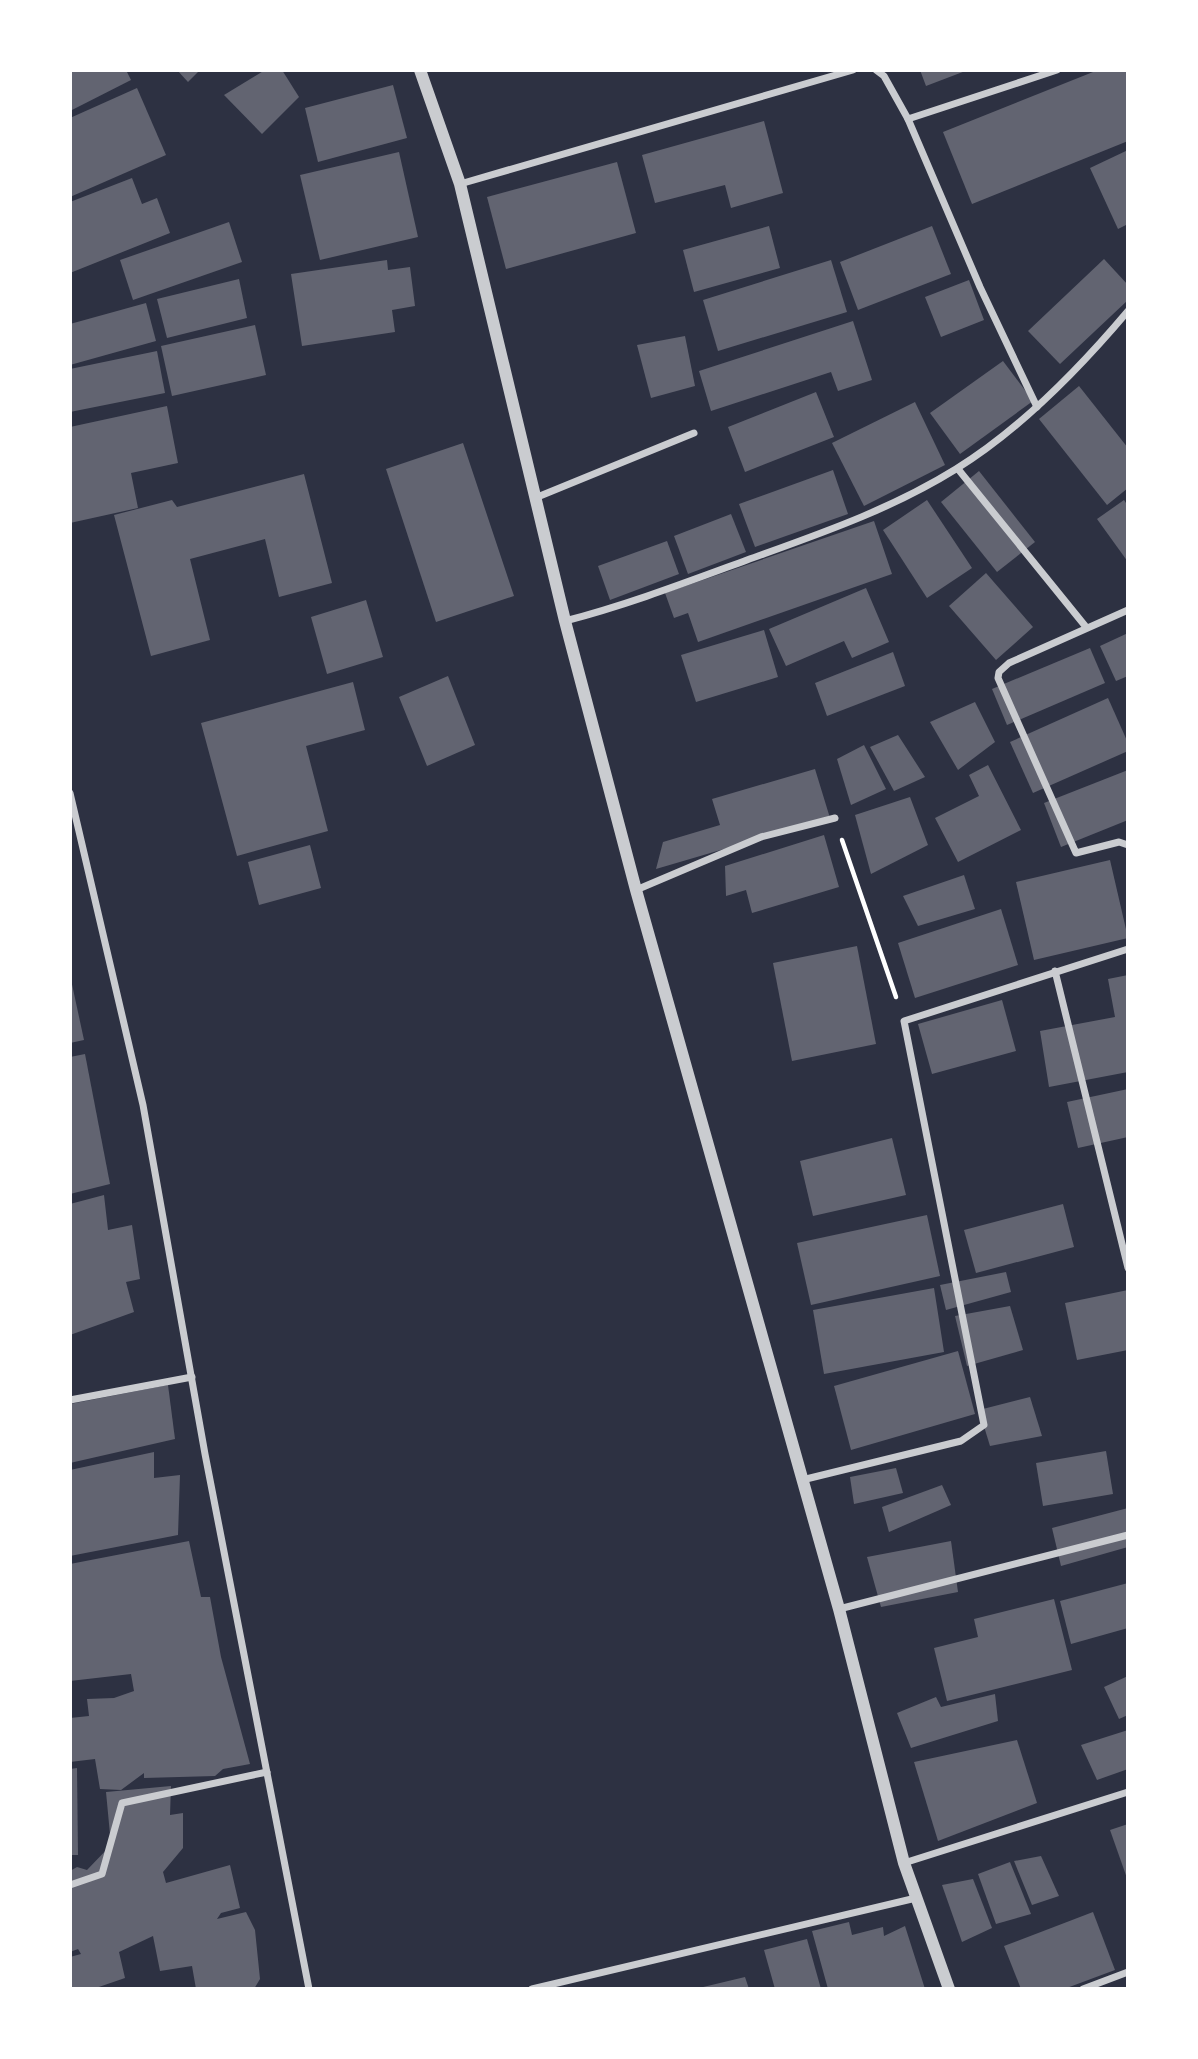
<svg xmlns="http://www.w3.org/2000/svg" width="1198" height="2059" font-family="'Alegreya Sans',sans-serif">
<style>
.building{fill:#626471}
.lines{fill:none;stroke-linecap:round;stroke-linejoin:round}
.path{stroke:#fff;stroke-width:4.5}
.minor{stroke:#caccd0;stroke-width:7}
.tertiary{stroke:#caccd0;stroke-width:12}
</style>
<rect width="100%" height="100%" fill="#2d3142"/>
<g class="building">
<path d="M70,70H126L131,80L70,111Z"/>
<path d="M177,70H200L188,82Z"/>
<path d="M265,70H282L299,97L262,134L224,95Z"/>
<path d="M920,70H968L926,86Z"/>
<path d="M1098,70H1128V141L972,204L943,132Z"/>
<path d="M393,85L407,138L318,162L305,108Z"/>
<path d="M137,88L166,155L70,197V118Z"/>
<path d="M764,121L783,193L731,208L725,185L655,203L642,155Z"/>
<path d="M1128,150V224L1118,229L1090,168Z"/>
<path d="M399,152L418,237L320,260L300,175Z"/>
<path d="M617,162L636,233L506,269L487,197Z"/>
<path d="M132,178L142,204L157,198L170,233L70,273V202Z"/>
<path d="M229,222L242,262L133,300L120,260Z"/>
<path d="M769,226L780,268L694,292L683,250Z"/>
<path d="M932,226L951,274L858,310L840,262Z"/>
<path d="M1104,259L1128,285V300L1060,364L1028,331Z"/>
<path d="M387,260L388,270L410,267L415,306L392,310L395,332L302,346L291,274Z"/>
<path d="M831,260L847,312L718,351L703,300Z"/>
<path d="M239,279L247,318L167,338L157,299Z"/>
<path d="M969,280L984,320L941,337L925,297Z"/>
<path d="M146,303L156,341L70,365V324Z"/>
<path d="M853,321L872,380L838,391L831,372L711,411L699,371Z"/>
<path d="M255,325L266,375L172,396L161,346Z"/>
<path d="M685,336L695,386L651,398L637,345Z"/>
<path d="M157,351L165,393L70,412V369Z"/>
<path d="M1003,361L1033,401L960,454L930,413Z"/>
<path d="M1079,386L1128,448V488L1107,505L1039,419Z"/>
<path d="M816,392L834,437L745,472L728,427Z"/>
<path d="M915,402L945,465L864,506L832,443Z"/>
<path d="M167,406L178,463L131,473L138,508L70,523V427Z"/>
<path d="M463,443L514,596L436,622L386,469Z"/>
<path d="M833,470L848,514L755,547L739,504Z"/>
<path d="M979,471L1035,542L997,572L941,502Z"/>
<path d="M304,474L332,583L279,597L265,539L190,559L210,640L151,656L114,515L172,500L177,507Z"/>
<path d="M927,500L972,568L927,598L883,530Z"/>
<path d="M1124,500L1128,506V562L1097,519Z"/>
<path d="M731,514L746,552L688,574L674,536Z"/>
<path d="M874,521L892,574L698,642L688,613L674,618L665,593Z"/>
<path d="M667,541L679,574L610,600L598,566Z"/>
<path d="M986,573L1033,627L996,660L949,606Z"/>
<path d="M866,588L889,642L852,658L844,641L786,666L769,629Z"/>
<path d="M366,600L383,657L327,674L311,617Z"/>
<path d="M764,630L778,677L696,702L681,655Z"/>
<path d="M1128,633V676L1116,681L1100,646Z"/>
<path d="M1090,648L1105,683L1007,725L992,689Z"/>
<path d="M893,652L905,686L827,716L815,683Z"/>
<path d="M448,676L475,745L427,766L399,697Z"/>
<path d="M353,682L365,730L306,746L328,831L237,856L201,723Z"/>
<path d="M1108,698L1128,743V751L1033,793L1010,742Z"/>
<path d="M975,702L995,742L958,770L930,722Z"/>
<path d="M898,735L925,777L894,791L870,747Z"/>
<path d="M864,745L886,789L851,805L837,759Z"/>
<path d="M988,765L1021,830L958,862L935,818L979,796L969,775Z"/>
<path d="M815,769L830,818L656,869L663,842L720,825L712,799Z"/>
<path d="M1128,770V820L1061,847L1044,803Z"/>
<path d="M910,797L928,845L871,874L855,815Z"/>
<path d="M824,835L839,887L752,913L746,890L726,896L725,866Z"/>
<path d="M310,845L321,888L259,905L248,862Z"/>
<path d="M1110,860L1128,938L1034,960L1016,882Z"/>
<path d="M964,875L975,909L918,926L903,896Z"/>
<path d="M1001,909L1018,965L915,998L898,943Z"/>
<path d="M857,946L876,1044L792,1061L773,963Z"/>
<path d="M70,975L84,1040L70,1043Z"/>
<path d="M1128,975V1072L1049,1087L1040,1031L1115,1017L1108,979Z"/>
<path d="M1002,1000L1016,1051L932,1074L918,1024Z"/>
<path d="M85,1054L110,1184L70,1194V1057Z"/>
<path d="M1128,1089V1137L1078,1148L1067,1102Z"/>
<path d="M892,1138L906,1195L813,1216L800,1161Z"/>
<path d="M104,1195L108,1230L132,1225L140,1279L126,1282L134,1312L70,1335V1204Z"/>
<path d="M1063,1204L1074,1247L976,1273L964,1230Z"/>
<path d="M927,1215L940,1276L811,1305L797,1243Z"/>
<path d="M1006,1272L1011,1292L946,1310L940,1285Z"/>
<path d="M934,1288L944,1352L824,1374L813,1310Z"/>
<path d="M1128,1290V1350L1077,1360L1065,1303Z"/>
<path d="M1010,1306L1023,1350L967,1366L955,1316Z"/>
<path d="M958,1351L975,1414L851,1450L834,1386Z"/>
<path d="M168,1385L175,1439L70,1463V1404Z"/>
<path d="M1030,1397L1042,1436L990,1446L979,1410Z"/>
<path d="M1106,1451L1113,1494L1043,1506L1036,1463Z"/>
<path d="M154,1452V1478L180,1475L178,1535L70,1556V1470Z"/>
<path d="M896,1468L903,1493L854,1504L850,1477Z"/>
<path d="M942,1485L951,1505L889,1532L882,1507Z"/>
<path d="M1128,1508V1547L1061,1566L1052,1528Z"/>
<path d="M189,1541L201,1597H210L221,1657L250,1764L223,1769L215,1776L144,1778V1773L121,1790L100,1789L95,1759L70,1762V1718L89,1716L87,1699L114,1698L134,1691L131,1674L70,1681V1564Z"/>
<path d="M951,1541L958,1592L881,1607L867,1557Z"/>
<path d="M1128,1583V1628L1071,1644L1060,1601Z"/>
<path d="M1054,1599L1072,1670L947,1701L934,1648L978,1637L974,1619Z"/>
<path d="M1128,1676V1715L1119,1719L1104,1687Z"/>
<path d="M995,1694L998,1721L911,1748L897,1713L936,1697L941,1707Z"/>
<path d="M1128,1730V1769L1097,1780L1081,1745Z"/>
<path d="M1017,1740L1037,1803L938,1841L914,1762Z"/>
<path d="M77,1768L78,1855H70V1769Z"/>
<path d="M171,1786L170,1815L183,1813V1848L163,1872L166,1883L230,1865L240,1908L221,1913L217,1919L246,1912L255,1930L260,1979L254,1989H196L192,1966L160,1971L153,1936L119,1952L125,1978L93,1989H70V1957L81,1954L78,1949L70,1952V1871L77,1867L87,1870L111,1845L106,1792Z"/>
<path d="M1128,1824V1881L1110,1830Z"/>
<path d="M1041,1856L1059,1896L1032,1905L1014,1861Z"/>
<path d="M1010,1862L1031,1914L996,1924L978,1874Z"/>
<path d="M973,1879L992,1928L962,1942L942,1885Z"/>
<path d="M1093,1912L1115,1970L1064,1989H1021L1004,1946Z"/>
<path d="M849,1922L852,1935L883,1927L884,1936L905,1926L925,1989H828L812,1931Z"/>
<path d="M807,1939L821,1989H775L764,1950Z"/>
<path d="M745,1977L749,1989H699V1988Z"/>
</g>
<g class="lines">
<path class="path" d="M842,840L896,997"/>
<g class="minor">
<path d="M876,70L884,76L908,119L1057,70"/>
<path d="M908,119L980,287L1037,407"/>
<path d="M460,184L853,70"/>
<path d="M958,469L1086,627"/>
<path d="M535,498L694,433"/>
<path d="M1128,610L1009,663L999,672L998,678L1076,853L1119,842L1128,845"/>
<path d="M565,621C627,605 687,582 747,560C819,534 890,510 956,469C1021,429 1079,369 1128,311"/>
<path d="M70,793L143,1105L205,1454L309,1989"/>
<path d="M636,890L761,837L835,818"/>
<path d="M1055,971L1128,1268"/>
<path d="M70,1400L192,1377"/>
<path d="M802,1480L961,1441L984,1425L904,1021L1128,949"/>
<path d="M839,1609L1128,1535"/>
<path d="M904,1863L1128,1792"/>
<path d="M70,1885L102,1874L122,1803L267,1772"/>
<path d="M532,1989L916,1898"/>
<path d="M1083,1989L1128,1972"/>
</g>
<path class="tertiary" d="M420,70L460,184L565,621L636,890L839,1609L904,1863L949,1989"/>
</g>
<rect width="1198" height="2059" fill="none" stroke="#ffffff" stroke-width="144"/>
</svg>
